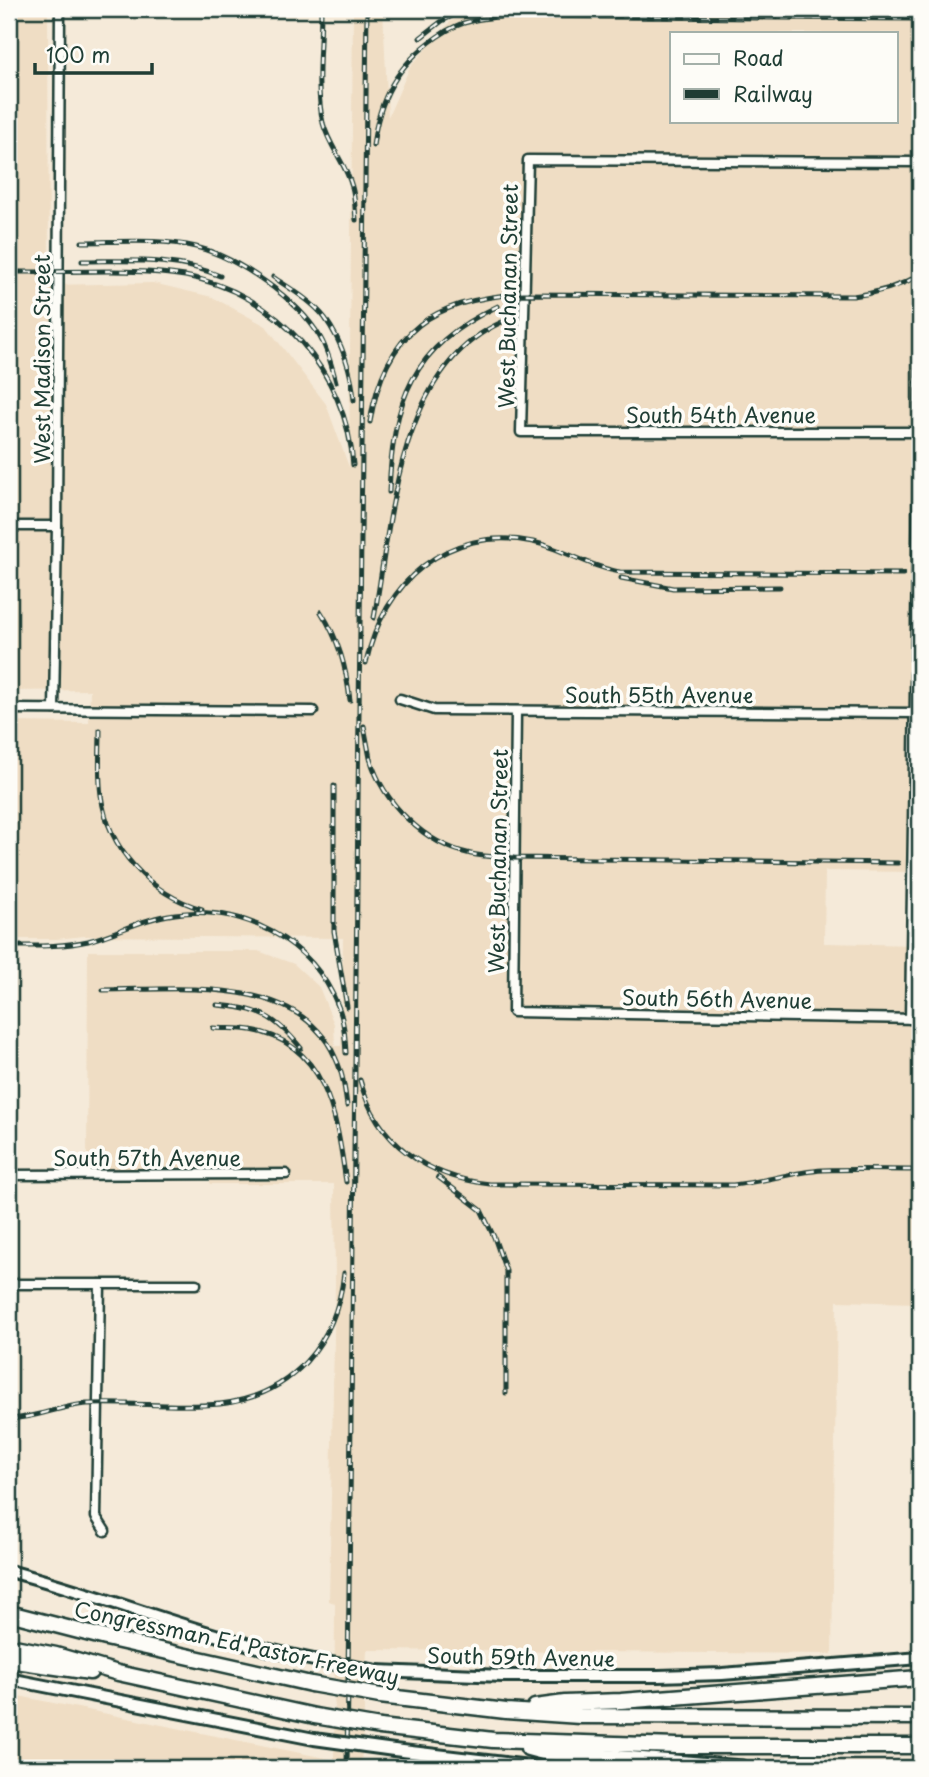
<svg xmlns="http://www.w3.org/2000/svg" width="929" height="1777" font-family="'Playpen Sans',sans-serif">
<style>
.built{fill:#efddc4;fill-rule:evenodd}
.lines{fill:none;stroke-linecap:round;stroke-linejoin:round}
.street-casing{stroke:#1f3d34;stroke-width:13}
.secondary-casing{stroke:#1f3d34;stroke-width:16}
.highway-casing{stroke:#1f3d34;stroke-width:19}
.street{stroke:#fdfcf7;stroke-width:8}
.secondary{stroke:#fdfcf7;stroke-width:10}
.highway{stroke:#fdfcf7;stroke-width:14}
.rail-casing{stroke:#1f3d34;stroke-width:5}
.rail{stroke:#fdfcf7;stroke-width:2.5;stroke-dasharray:8;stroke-linecap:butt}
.secondary-bridge-casing{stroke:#1f3d34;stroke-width:16;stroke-linecap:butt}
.highway-bridge-casing{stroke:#1f3d34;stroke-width:19;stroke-linecap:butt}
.secondary-bridge{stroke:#fdfcf7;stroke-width:10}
.highway-bridge{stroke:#fdfcf7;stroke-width:14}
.labels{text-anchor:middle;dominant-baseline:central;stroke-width:7;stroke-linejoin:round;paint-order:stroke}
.street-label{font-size:21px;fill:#1f3d34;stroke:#fdfcf7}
</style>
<rect width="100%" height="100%" fill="#f5ead9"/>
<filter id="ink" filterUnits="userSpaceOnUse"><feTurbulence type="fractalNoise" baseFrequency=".0143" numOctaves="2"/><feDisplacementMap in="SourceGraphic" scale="14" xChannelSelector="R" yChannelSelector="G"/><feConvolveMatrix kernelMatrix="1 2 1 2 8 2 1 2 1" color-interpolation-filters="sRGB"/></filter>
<g filter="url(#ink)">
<g class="built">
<path d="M9,9H48L49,285L153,283L212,297L266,326L326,404L349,467L353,9H383L388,117L410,67L451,21L470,14V9H672V15L791,16L792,9H920L919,872L825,871L824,943L918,945L920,898V1653H915L919,1303L837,1301L832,1654L367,1650L361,1768H334L335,1603L329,1601L335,1284L334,1184H210V1166L87,1170L88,951H258L294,964L319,987L334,1024L335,1046H341L343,938L85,936L56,939H9V722L89,723L90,690L9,691ZM672,33H896V121H672Z"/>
<path d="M9,1694L330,1759L329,1768H9Z"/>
</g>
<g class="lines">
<g class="street-casing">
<g id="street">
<path d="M920,162L528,160L521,432H920"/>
<path d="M9,526H57"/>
<path d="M400,699L434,710L920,713"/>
<path d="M9,709L313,711"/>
<path d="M54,709L57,526L60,9"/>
<path d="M516,711L513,1012L920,1019"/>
<path d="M910,1019L920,364"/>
<path d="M9,1175L286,1174"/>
<path d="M9,1284H196"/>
<path d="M100,1284L96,1517L105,1531"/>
</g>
</g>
<g class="secondary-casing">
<g id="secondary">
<path d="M9,1571C113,1598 213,1641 319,1661"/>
<path d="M377,1671L503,1676H658L722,1674L920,1658"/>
<path d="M9,1679L314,1739"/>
<path d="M394,1750L547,1768"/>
</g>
</g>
<g class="highway-casing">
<g id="highway">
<path d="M9,1613L106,1638L311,1684"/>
<path d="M9,1646L56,1655L118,1673L315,1716"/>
<path d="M9,1660L90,1672"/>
<path d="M380,1696L506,1711L580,1716L920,1717"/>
<path d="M535,1707L565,1703L621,1701L920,1678"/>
<path d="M380,1727L493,1740L677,1746H920"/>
<path d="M528,1748L543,1752L742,1768"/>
</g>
</g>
<use href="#street" class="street"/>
<use href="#secondary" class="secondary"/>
<use href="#highway" class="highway"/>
<g class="rail-casing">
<g id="rail">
<path d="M321,9C321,46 315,87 323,123C329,146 346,164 352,187C355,197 355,209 356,220"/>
<path d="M420,38L442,21L466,9"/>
<path d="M373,146C379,98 397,65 437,37C447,30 460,23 472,21C482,18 494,18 504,16L911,19"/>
<path d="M82,242C119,242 160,238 196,247C237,257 298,299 320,337C328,351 332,366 336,382"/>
<path d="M82,261C128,261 176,257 220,276"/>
<path d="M9,272C64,273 132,267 185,276C277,292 347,373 353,465"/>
<path d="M273,277C291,289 312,301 325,318C342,342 352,372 354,400"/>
<path d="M370,422C385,330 435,298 524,294L853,296C878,293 898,287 920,275"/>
<path d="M389,492C393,400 411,347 498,306"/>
<path d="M621,578L673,588L780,587"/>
<path d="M321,612C339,640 346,667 350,700"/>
<path d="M374,618C392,520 397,369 502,322"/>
<path d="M366,663C383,583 447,524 533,542C564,549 589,567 620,572L903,574"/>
<path d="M364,726C366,736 368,748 370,758C383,803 424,844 471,854C485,857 500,857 514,858L898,863"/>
<path d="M100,730C100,751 98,774 101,795C108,849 150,894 202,909"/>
<path d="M334,786V931L347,1007"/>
<path d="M9,946C35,946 62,947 88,941C118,933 144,918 175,914C243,905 312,940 338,1006C344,1020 345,1037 346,1053"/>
<path d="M103,990C178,990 300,973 336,1059C343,1074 345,1090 347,1106"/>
<path d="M217,1005C258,1008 275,1016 301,1048"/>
<path d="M213,1028C226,1029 239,1028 251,1030C328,1043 337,1120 346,1182"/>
<path d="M360,1080C377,1144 427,1177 490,1184L733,1185C763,1182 792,1172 823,1170C855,1169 888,1170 920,1170"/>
<path d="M438,1177L481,1210L494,1237L506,1271V1393"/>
<path d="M9,1419C36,1418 60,1406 87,1404C131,1402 176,1408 220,1404C292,1396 336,1343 344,1273"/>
<path d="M347,1768L367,9"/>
</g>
</g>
<use href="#rail" class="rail"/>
<g class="secondary-bridge-casing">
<g id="secondary-bridge">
<path d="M319,1661L377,1671"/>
<path d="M314,1739L394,1750"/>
</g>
</g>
<g class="highway-bridge-casing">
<g id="highway-bridge">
<path d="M311,1684L380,1696"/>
<path d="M315,1716L380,1727"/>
</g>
</g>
<use href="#secondary-bridge" class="secondary-bridge"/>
<use href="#highway-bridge" class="highway-bridge"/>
</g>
</g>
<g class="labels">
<g class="street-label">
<text transform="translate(507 296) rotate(-89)">West Buchanan Street</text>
<text transform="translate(41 359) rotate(-90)">West Madison Street</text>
<text x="721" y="414">South 54th Avenue</text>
<text x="659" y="694">South 55th Avenue</text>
<text transform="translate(497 861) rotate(-89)">West Buchanan Street</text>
<text transform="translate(717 998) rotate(1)">South 56th Avenue</text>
<text x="147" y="1157">South 57th Avenue</text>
<text transform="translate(237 1642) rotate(12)">Congressman Ed Pastor Freeway</text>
<text transform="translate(521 1656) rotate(1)">South 59th Avenue</text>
</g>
</g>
<rect width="929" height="1777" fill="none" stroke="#fdfcf7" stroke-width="35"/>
<rect x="18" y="18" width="894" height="1742" fill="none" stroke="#1f3d34" stroke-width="2.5" filter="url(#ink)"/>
<rect x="670" y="32" width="228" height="91" fill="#fdfcf7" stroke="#a4b0a9" stroke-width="2"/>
<rect x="684" y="54" width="35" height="10" fill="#fdfcf7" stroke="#a4b0a9" stroke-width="2"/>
<text x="733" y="66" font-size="21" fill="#1f3d34">Road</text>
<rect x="684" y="89" width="35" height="10" fill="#1f3d34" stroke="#a4b0a9" stroke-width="2"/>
<text x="733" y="102" font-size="21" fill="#1f3d34">Railway</text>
<path d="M35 63v10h117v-10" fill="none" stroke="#1f3d34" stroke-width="3.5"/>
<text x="46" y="63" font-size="21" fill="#1f3d34" stroke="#fdfcf7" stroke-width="5" paint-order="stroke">100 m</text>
</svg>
